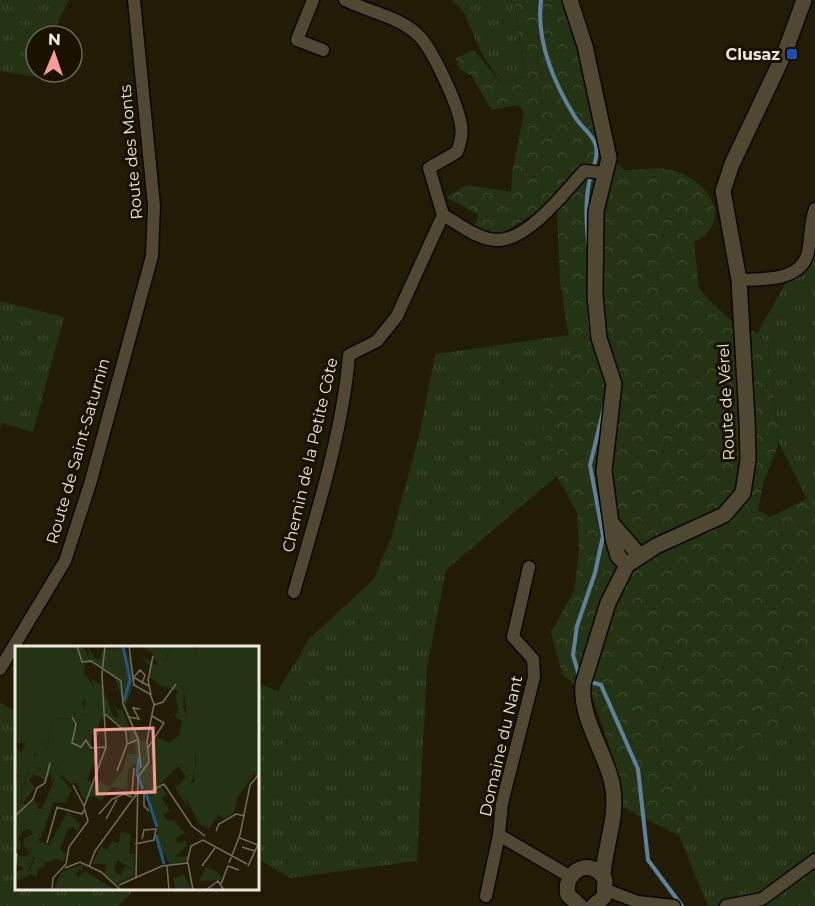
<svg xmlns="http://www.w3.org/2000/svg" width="815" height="906" font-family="Montserrat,sans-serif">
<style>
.grass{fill:url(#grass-tufts)}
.forest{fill:url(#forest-crowns)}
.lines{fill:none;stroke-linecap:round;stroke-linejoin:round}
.stream{stroke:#5e829d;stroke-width:4}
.minor-casing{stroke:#0b0500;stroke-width:15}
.tertiary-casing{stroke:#0b0500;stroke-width:18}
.minor{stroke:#504832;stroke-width:12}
.tertiary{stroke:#504832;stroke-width:15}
.transit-dot{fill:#1a4fb4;stroke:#191200;stroke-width:2}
.labels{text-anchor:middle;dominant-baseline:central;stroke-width:6;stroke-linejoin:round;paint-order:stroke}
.poi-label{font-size:16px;font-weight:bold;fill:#ede8db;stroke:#191200;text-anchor:end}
.street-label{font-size:16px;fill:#ede8db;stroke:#191200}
.inset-river{fill:none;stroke:#215682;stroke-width:3}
.inset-road{fill:none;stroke:#736d5b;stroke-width:1.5}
.view{fill:#f59c93;fill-opacity:0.15;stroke:#f59c93;stroke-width:3}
.inset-edge{fill:none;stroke:#ede8db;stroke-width:3}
</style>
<defs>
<pattern id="grass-tufts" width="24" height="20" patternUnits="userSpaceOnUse" patternTransform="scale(1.5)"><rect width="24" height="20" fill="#233314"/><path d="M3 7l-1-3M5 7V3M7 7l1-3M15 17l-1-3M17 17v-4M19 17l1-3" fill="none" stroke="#38472a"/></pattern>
<pattern id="forest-crowns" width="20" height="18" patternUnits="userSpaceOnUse" patternTransform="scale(1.5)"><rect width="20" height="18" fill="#233314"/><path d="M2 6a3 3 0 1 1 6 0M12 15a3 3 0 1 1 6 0" fill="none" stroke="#38472a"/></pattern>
</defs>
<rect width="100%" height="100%" fill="#221b06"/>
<g class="grass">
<path d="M0,0H69L51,36H36V72H48V79L0,71Z"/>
<path d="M452,0H514L525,76L501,84L479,48L464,12Z"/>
<path d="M815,231V515L779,443L768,344L757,334Z"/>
<path d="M0,301L64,317L33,432L2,423L0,428Z"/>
<path d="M570,335L573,365L559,474L446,570L427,667L417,861L290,878L258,859V695L263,685L278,691L309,639L374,579L391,538L420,432L435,354Z"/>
<path d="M0,702L16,712V890H134L119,906H0Z"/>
<path d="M815,711V906H708L679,836L699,770Z"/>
</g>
<path class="forest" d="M514,0H564L576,35L602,147L624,170C639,170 658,166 672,170C707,179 737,220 694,242L699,288L711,302L735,324L755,332L768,344L779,443L763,484L758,510L770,517L807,499L815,515V711L700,770L679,836L621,806L608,742L594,701L562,674L551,632L574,591L579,551L577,513L553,469L542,421L554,369L573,365L560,281L557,212L545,207L508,230L496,234L474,226L479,215L446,197L467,185L511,192L513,167L524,113L518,105L491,110L472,76L459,69L456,58L474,50L501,84L525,76Z"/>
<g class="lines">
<g class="stream">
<path d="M541,0C536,40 554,83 575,117C580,126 592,134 595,143C600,156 591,171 589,183C585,204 586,226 589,248"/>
<path d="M590,318L592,337"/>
<path d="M580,679L573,655L577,626L595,573L603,536L590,465L604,408"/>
<path d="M587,681L601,685L638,769L648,860L682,906"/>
</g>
<g class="minor-casing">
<g id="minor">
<path d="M313,0L297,40L323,50"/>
<path d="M345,0C369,12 397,16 417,34C432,47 458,105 461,125C463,135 460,144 457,152L429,168L443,215C459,224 478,240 498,240C528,240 565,192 584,171L605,173"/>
<path d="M739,280C761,279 802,282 808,252C811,237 810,223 815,209"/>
<path d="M294,592C315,518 343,432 349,355L377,341L397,316L443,215"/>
<path d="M0,669L65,561L90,484L152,256L154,206L134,0"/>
<path d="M499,835L569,876"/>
<path d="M606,890L638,902L674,906"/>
<path d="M486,896L499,835L502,803L534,677L533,659L513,637L529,567"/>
<path d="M726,906L762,899L815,860"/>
</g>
</g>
<g class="tertiary-casing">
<g id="tertiary">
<path d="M570,0L585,46L609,158L596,211L595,296L599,338L614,384L604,471L613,538L618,556L627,565"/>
<path d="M613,525L639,555"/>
<path d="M603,875C605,844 619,815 612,783C604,749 580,719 583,684L608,603L627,565L656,546L724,515L743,493L748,460L747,420L739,280L723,191L732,164L785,52L804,0"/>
<path d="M580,906L568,895C562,870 593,856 605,880L604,897L593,906"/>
</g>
</g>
<use href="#minor" class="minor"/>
<use href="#tertiary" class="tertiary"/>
</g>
<rect class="transit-dot" x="786" y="48" width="12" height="12" rx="3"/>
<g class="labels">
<g class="poi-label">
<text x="780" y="54">Clusaz</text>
</g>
<g class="street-label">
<text transform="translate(131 152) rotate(-95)">Route des Monts</text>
<text transform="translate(726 402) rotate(-93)">Route de Vérel</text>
<text transform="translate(78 451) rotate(-74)">Route de Saint-Saturnin</text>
<text transform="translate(310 455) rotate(-77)">Chemin de la Petite Côte</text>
<text transform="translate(501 746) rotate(-77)">Domaine du Nant</text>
</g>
</g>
<g transform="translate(15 646)">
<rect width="244" height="244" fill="#221b06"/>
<path d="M61,0L70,3L74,14L73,0L80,13H85L87,4L107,2L114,34L110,52L107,35L77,17L69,18ZM125,0H156L149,15L169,46L168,60L177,85L181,123L171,152L173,162L160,142L171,131L164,120L144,139L152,148L147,153L155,165L148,169L152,174H159L170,187L161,192L163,197L171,194L172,199L160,211L173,210V214L155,219L143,198L142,177L130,141L141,122L134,105L142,91L154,97L164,90L167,75L159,70L164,64L160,50L164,45L146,40L133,30L136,22L127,11L143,20L137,7ZM76,33L87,39L99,72L104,70L97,55L103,64L107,63L117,88L90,70L84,76V89H76V104L85,106L72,133L78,138L81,133L95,141L108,124L112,108H121V116L113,123L112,143L96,141L86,155L78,150L68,153L62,137H56L43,122L33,117L31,125L26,124L18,119L22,102L27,97L32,102L38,73L59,72L60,66L70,70V50L82,51ZM14,123L19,129L14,134L20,142L8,157L12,161L18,154L24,158L22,163H27L41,130L36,127L39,123L57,144L50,157L39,156L26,192H17L15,215L13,217V226L21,210L31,219L23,224L22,231L15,228L3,235L0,227L8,223L1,217L2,208L11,211L15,207L8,199L10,192L18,188L14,183L8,185L3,194L7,198L4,204L0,202V171ZM53,166L66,180L62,185L58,181L52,184L45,203L52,209L47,216L44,213L30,217L21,193L34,199ZM106,186L116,188L114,204L102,215L99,225L106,229L110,221L119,224L120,229L101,238L89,228L91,218H77L86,200L92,204L97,195L104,198ZM68,219L67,225L63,222L65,227L60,225L63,231L70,225L100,244H39L46,226L68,218L72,221ZM191,221L203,226L208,234L184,235ZM169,229L177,244H161L158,232Z" fill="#233314"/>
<path d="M0,0H61L70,20L69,27L82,45V51H70L67,58L74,64L69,70L60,66L59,72L38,73L32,102L28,97L19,109L21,122L31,125L33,117L43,122L59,140L39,124L36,127L41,130L37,137L36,127L29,137L26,131L12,126L3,163L12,161L0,171V132L4,130L0,127V99L6,107L11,96L0,98ZM107,0L116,14L118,40L111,60L125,94L131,96L135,118L141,122L148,119L151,126L130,141L121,127L120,97L114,98L116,79L99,29L105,32L110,51L114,34ZM156,0H178L180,5L182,0H244V160V133L239,128L222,152L220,165L210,173L203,169L194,183L184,178L171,152L172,140L179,136L181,112L174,96L177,85L167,75L172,70L169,46L166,39H157V27L148,20ZM21,191L26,192L21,194L32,217L19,211L12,227L17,203L13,194Z" fill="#233314"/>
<path d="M106,186L116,188L114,207L119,208V224L100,213Z" fill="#233314"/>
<path class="inset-river" d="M108,0L115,34L109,55M124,111L122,128L128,143M131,147L142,181M141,189L149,218"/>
<path class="inset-road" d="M62,0L67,16L76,15L106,35L108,58L123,93L126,122M114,0L119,39L135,48L139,58L132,95L134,116L123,131L121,232M118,31L134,40M119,31L125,24L130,29L127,38M136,49L133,34L138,10M139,59L148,56L161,38M90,68L111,86L112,98L122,94M57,71L61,78L57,97L66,101L71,94L76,102L91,101M114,71L124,73L118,62L125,63M133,102L149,77L137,70M102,125L112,98M58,139L69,160M125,145H136L149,138L177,180L190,190M117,146L119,122M129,146V160L134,165M41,161L67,168L69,164M84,168L97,153L109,148L117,151M0,170L18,153L22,142L30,137L35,117M91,173L102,153M201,185L204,178L221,168L230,170M225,192L243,199L240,205M32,197L42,161M120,198L139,194L141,183L129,184L127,193M227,201L240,205L233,220M173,217L178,244M214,217L225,189L235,139L244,128M152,220L154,244M187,220L200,202M74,221L80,205L123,146M50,222L65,216L86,226L106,244M0,226L2,207M206,238L213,220L224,224M104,239L147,220L172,217L176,200L188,194L232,218M37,244L38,232L51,218L54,201L73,175L69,161L91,101L87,29L90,0M191,244L203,235L209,244"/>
<path class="view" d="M138,82L140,146L82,148L80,84Z"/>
<rect width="244" height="244" class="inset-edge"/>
</g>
<g transform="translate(54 54) rotate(2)"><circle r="28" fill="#191200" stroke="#6e6858" stroke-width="1.5"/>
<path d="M0-4.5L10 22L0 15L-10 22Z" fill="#f59c93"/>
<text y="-9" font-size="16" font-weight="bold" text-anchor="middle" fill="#ede8db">N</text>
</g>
</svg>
